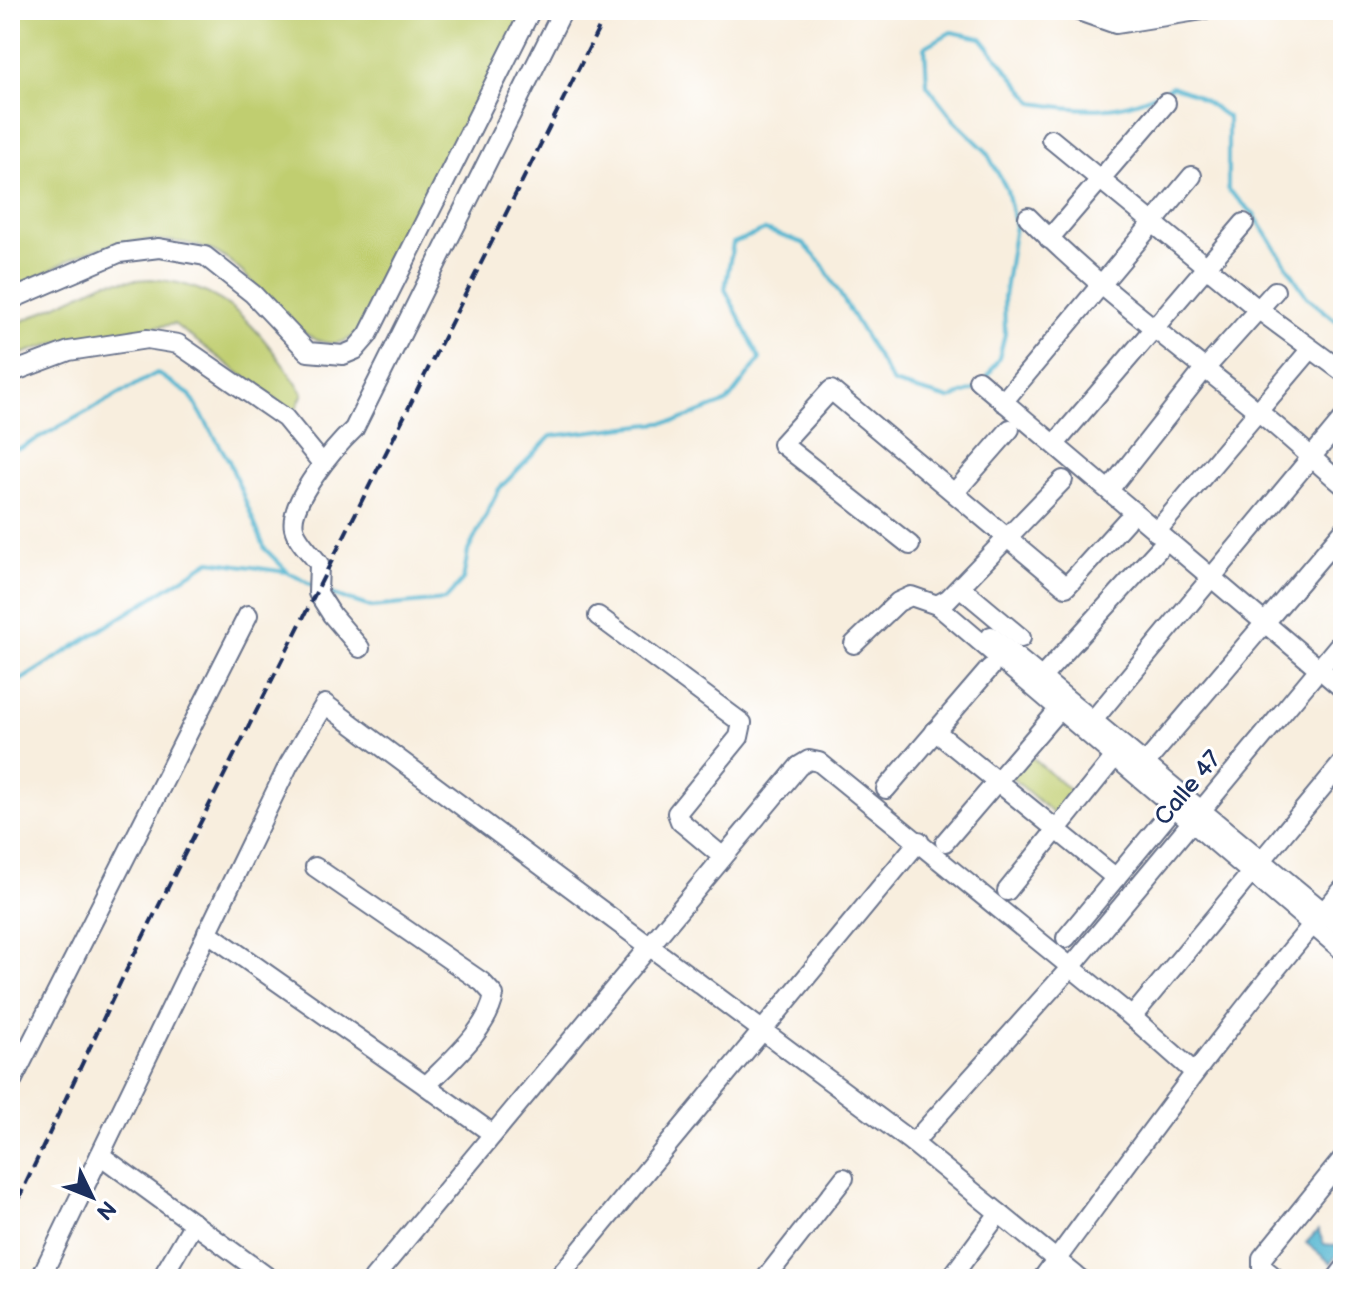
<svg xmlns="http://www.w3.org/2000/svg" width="1353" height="1289" font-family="'Balsamiq Sans',sans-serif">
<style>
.green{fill:#c0ce6f;stroke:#6e7e66;stroke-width:2}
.water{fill:#51b5d0;stroke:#367297;stroke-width:2}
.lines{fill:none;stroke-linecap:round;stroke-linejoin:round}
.stream{stroke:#51b5d0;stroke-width:4}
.minor-casing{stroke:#68728b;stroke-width:22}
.minor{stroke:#fff;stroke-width:18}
.rail{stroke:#1b2f5e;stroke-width:4;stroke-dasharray:12 6;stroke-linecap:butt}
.labels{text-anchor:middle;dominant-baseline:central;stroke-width:6;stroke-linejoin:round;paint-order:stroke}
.street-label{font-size:24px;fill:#1b2f5e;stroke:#fff}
</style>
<rect width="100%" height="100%" fill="#fff"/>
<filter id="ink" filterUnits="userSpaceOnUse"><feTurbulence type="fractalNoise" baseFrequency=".0125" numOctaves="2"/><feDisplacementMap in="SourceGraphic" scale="16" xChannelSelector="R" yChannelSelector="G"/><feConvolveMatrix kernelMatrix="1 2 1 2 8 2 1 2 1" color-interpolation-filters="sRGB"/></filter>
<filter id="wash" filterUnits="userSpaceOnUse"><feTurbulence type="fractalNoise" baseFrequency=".006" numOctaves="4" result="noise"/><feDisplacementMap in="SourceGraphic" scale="32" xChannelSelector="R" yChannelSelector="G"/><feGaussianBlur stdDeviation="1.8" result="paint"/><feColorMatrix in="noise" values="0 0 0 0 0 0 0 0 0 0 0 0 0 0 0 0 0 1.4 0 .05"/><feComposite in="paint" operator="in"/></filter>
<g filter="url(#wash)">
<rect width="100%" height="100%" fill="#f8eede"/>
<g class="green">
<path d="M10,10H529L369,320C315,393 264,273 213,251C174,235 126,238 87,252C60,262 38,280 10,288Z"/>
<path d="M151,279C231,285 261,333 303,393L294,414L174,324C118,334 62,335 10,359V327L106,282Z"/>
<path d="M1029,755L1073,793L1055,815L1010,776Z"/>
</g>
<path class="water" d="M1318,1230L1324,1244L1343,1246L1331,1263L1306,1243Z"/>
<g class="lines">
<g class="stream">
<path d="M987,378L999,358L1005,334L1004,297L1015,226L1007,190L986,151L954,120L927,85L925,47L951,32L981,38L1034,103C1088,112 1123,114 1172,86L1196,95L1228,117V190L1253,213L1307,297L1339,323L1343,321"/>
<path d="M10,449L21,448L157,373L190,395L229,461L265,549L289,573L314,586"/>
<path d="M325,592L371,607L445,600L463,580L468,551L499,489L551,436L677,421L727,402L760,359L725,289L733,243L765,230L803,243L822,264L893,383L949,399L978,388"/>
<path d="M10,687L210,561L286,572"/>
</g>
</g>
</g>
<g filter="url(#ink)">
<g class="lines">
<g class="minor-casing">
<g id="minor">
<path d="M1076,10L1116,24L1203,10"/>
<path d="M1051,139L1259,310L1343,372"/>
<path d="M1028,217C1099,289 1182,349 1260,413C1289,436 1315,461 1343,485"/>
<path d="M1049,239L1166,103"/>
<path d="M10,300L119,253L159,248L205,256L253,294L308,352L343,355L355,350L368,335L531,10"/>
<path d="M10,373L69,351L147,339L178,344L285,418L321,462"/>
<path d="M978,380L1343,689"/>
<path d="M1003,402L1192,176"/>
<path d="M1055,444L1244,223"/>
<path d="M1109,490L1203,371L1275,291"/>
<path d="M955,492L1010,429"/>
<path d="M1156,532L1310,350"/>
<path d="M910,545L782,444L831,390L1066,587L1126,521"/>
<path d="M961,588L1021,638"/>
<path d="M937,605L1343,951"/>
<path d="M598,616L742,723L739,737L677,813L680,821L723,857"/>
<path d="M991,636L1343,928"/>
<path d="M854,644L898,602L911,596L937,605L948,599L1063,480"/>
<path d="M360,648L332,615L318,593L319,564C312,554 297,541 294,528C288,502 336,446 354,429L563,10"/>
<path d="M1042,677L1166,541"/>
<path d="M1094,719L1343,419"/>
<path d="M935,731L1116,878"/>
<path d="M1138,772L1343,531"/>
<path d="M886,789L990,668"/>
<path d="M945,842L1066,701"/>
<path d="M315,867L482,982L494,995C488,1030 450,1061 426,1086L493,1134"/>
<path d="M1007,891L1122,748"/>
<path d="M207,932L426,1086"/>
<path d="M1066,938L1167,816"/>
<path d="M1132,1017L1343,762"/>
<path d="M10,1085L248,615"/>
<path d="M913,1143L1071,967L1343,640"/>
<path d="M100,1155L270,1279"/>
<path d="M40,1279L289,764L325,704L913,1143L1080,1279"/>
<path d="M161,1279L194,1223"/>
<path d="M373,1279L799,766L809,760L819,762L1132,1017L1194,1072"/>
<path d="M557,1279L919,841"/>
<path d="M765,1279L844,1178"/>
<path d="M950,1279L999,1213"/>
<path d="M1042,1279C1140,1147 1235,1013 1343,889"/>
<path d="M1277,1279L1262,1267V1258L1343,1158"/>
<path d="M1336,1279L1343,1270"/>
</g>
</g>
<use href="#minor" class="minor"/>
<path class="rail" d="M10,1217L122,979L608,10"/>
</g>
</g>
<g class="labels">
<g class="street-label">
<text transform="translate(1188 788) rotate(-50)">Calle 47</text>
</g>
</g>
<rect width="1353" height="1289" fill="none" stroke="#fff" stroke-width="40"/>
<g transform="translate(92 1197) rotate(133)" stroke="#ffffff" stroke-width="6" paint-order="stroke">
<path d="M0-6L14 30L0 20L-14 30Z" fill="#1b2f5e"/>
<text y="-12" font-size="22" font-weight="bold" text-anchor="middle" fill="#1b2f5e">N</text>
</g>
</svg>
